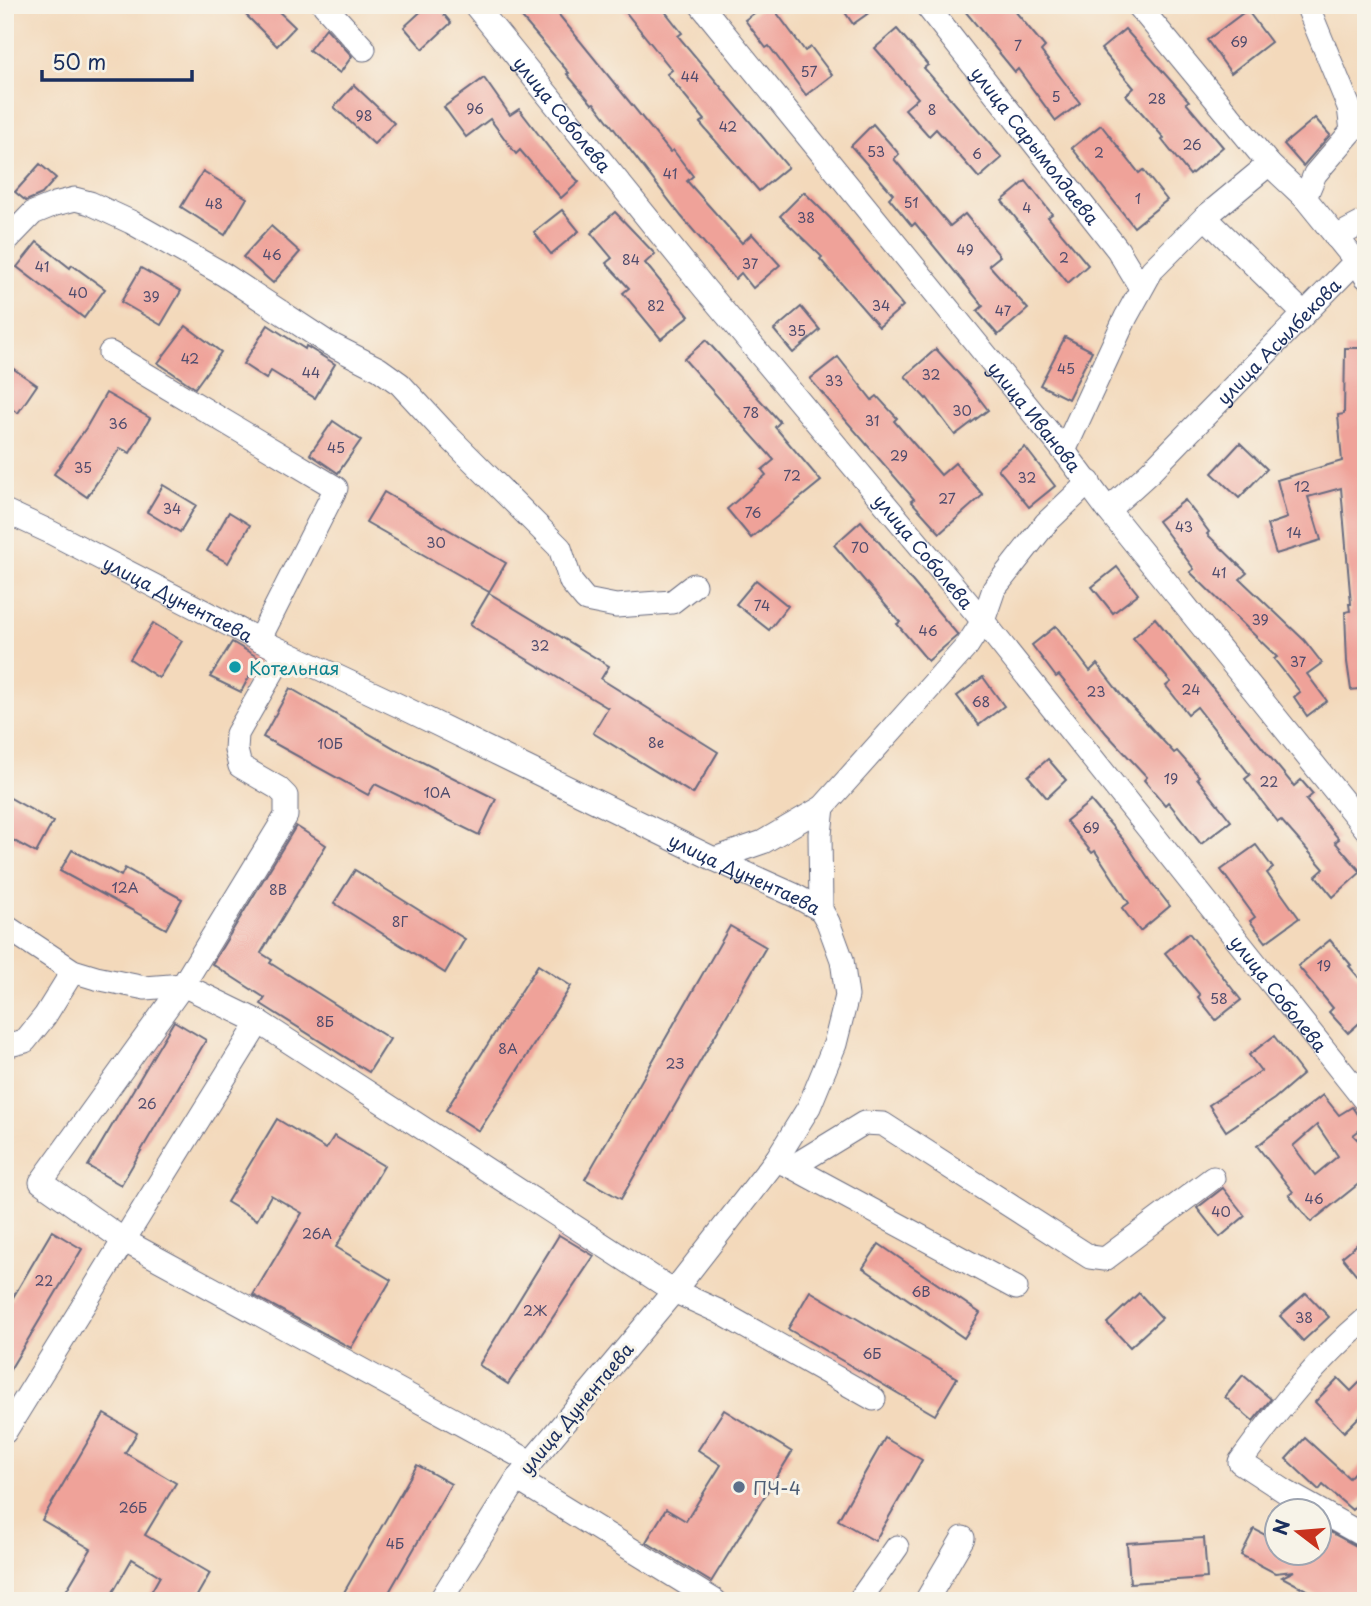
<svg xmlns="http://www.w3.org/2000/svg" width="1371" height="1606" font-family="'Playpen Sans',sans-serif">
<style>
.building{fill:#efa299;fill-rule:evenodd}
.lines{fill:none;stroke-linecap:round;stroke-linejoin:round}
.minor-casing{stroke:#676a7f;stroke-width:25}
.minor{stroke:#fff;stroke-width:23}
.culture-dot{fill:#0f9aa8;stroke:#f7f3e8;stroke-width:2.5}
.service-dot{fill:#5c6f8a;stroke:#f7f3e8;stroke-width:2.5}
.labels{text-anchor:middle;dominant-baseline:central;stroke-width:6;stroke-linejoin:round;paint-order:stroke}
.number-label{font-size:14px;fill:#504c6d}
.street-label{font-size:18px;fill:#1b2f5e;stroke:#f7f3e8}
.culture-label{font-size:18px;fill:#0d838f;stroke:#f7f3e8;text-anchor:start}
.service-label{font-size:18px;fill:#4e5e75;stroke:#f7f3e8;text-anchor:start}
</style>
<rect width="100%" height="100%" fill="#f7f3e8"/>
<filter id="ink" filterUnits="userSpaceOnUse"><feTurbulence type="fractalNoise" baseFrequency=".0143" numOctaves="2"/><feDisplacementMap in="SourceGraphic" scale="14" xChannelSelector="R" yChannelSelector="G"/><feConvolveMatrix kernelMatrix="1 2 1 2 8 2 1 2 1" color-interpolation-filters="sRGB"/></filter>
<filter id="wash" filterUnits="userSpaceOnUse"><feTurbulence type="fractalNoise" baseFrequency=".00686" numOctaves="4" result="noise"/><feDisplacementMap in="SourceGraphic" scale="28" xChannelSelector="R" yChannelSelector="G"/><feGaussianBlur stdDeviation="1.57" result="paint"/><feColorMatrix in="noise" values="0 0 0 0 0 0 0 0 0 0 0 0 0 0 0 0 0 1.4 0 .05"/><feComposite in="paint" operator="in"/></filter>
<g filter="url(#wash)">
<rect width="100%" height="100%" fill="#f3d9bb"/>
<g id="blocks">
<g class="building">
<path d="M236,5H272L295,27L277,46Z"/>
<path d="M428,5H436L451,23L423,49L404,27Z"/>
<path d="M511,5H551L670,152L673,150L693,176L687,181L742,243L752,234L780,265L753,288L741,273L735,279L681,216L594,103L592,104L567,74L569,73Z"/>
<path d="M620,5H660L682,33L678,36L788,167L759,191L700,123L705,120L667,74L672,70Z"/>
<path d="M765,5H771L805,51L811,47L832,75L806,95L769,46L766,48L745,20Z"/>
<path d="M840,5H880L853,24Z"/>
<path d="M960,5H1010L1045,47L1041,51L1080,103L1056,121L1018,69L1015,72Z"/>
<path d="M1247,10L1271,42L1231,73L1207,40Z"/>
<path d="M326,28L352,56L340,73L309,50Z"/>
<path d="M897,29L928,65L924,68L1002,158L979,178L936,129L929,136L905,109L918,98L875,48Z"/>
<path d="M1125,29L1189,101L1186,103L1223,147L1190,175L1162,140L1164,138L1126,95L1134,88L1101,49Z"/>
<path d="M484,78L510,115L519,109L556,157L579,182L561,198L520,150L516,154L490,119L466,137L444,107Z"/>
<path d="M354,85L394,123L374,144L334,107Z"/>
<path d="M1315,118L1330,135L1303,166L1284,144Z"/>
<path d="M873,124L899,154L894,159L950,226L965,214L1000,256L989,265L1028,309L998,335L977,311L983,306L915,223L912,226L889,198L893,194L851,146Z"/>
<path d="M1101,125L1139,173L1143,170L1167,200L1134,227L1072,148Z"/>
<path d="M40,164L56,178L42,194L26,201L15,192Z"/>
<path d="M203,171L247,198L225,235L181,207Z"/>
<path d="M1026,181L1052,214L1048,217L1088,265L1068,283L1002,201Z"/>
<path d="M804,192L831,219L903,306L879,327L820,259L822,257L780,216Z"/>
<path d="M562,210L579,231L551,254L534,232Z"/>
<path d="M615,212L655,254L645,263L689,316L661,339L623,293L629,288L606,263L612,258L591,233Z"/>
<path d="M271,226L300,252L273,283L243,257Z"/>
<path d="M37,242L70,268L72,265L105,289L84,318L17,267Z"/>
<path d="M141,268L181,291L161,325L121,302Z"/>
<path d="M801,307L820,330L793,353L774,330Z"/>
<path d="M268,325L305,349L306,346L335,364L315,398L271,371L266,379L243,364Z"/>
<path d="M186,326L221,352L195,388L158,363Z"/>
<path d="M1065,337L1092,351L1068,399L1040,385Z"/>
<path d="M706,340L780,422L775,427L821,481L751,538L727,509L766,475L762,470L774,460L684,359Z"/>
<path d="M1345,348H1366V688L1351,690L1347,662L1345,612L1350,611L1349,604H1351L1341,488L1308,497L1321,540L1276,554L1267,525L1287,518L1277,480L1342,461L1338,415L1344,414Z"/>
<path d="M936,349L969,385L988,410L955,435L927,398L926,399L905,376Z"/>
<path d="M838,357L872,400L877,396L897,418L894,421L941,475L955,463L983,495L940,533L911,501L914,499L810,379Z"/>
<path d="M5,363L37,385L18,413L5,405Z"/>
<path d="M106,393L150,418L130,453L120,448L87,497L54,474L86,428Z"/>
<path d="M333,421L361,440L338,473L310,454Z"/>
<path d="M1240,443L1267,469L1239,498L1212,473Z"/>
<path d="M1025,447L1055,486L1029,507L998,469Z"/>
<path d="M163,485L196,505L180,532L147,512Z"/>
<path d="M384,492L506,563L489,592L366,522Z"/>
<path d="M1185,500L1209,532L1207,534L1247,573L1240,579L1304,640L1322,663L1307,674L1327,701L1307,716L1294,697L1300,692L1274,659L1277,657L1190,572L1194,569L1158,521Z"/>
<path d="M229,512L250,525L228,563L207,551Z"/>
<path d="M861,521L958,635L928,661L897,624L900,622L834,545Z"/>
<path d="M1117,567L1138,594L1113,613L1092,587Z"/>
<path d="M756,580L788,606L769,630L736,604Z"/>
<path d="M489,593L609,666L601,679L718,752L693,794L593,733L608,708L470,625Z"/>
<path d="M1155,618L1294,786L1301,780L1313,794L1306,800L1339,839L1335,842L1361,872L1333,897L1316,876L1324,869L1281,820L1278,822L1267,808L1245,779L1250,775L1197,707L1188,714L1166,686L1171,682L1133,638Z"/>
<path d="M153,623L182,641L159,678L130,659Z"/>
<path d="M1056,626L1090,671L1097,664L1122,696L1174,753L1177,751L1199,776L1197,778L1231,821L1201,844L1168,802L1165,805L1144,780L1147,777L1106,733L1059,675L1056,677L1032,645Z"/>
<path d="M232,642L259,658L241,692L210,677Z"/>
<path d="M983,677L1004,706L979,725L957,696Z"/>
<path d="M290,688L396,749L496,799L479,835L375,784L368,795L263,737Z"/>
<path d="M1048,759L1066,780L1047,798L1028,776Z"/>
<path d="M5,795L53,822L36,853L5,836Z"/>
<path d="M1091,801L1126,843L1152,883L1170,906L1140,931L1122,908L1129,903L1095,851L1092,853L1066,821Z"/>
<path d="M296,826L326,845L261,953L272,960L270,963L390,1039L369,1072L261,1004L265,998L212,964Z"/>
<path d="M1256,845L1273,868L1267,873L1299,918L1266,942L1250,921L1255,917L1221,870Z"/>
<path d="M72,850L121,876L125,868L182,899L166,929L60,871Z"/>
<path d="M355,870L465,939L445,973L334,903Z"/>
<path d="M730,926L766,947L621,1199L585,1179Z"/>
<path d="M1189,933L1241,1000L1216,1020L1198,997L1200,995L1165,953Z"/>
<path d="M1330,940L1351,965L1349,966L1366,986V1017L1348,1033L1329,1012L1333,1008L1298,966Z"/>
<path d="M538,965L571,986L479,1131L446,1110Z"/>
<path d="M174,1021L206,1040L121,1185L88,1166Z"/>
<path d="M1274,1036L1303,1074L1274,1099L1226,1131L1209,1105L1261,1071L1249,1055Z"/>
<path d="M1323,1095L1339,1115L1352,1107L1365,1126L1353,1135L1366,1148V1178L1311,1222L1289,1195L1293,1192L1257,1146ZM1317,1125L1338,1156L1315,1175L1293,1146Z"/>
<path d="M277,1119L326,1149L334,1136L384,1166L336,1247L391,1280L351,1348L253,1295L302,1213L271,1195L257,1220L227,1202Z"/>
<path d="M1223,1188L1245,1216L1220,1237L1197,1208Z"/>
<path d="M52,1231L82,1249L5,1378V1311Z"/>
<path d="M559,1235L594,1256L508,1384L479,1365Z"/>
<path d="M1366,1237V1286L1342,1257Z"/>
<path d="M879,1244L980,1313L964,1338L863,1268Z"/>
<path d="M810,1291L957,1378L935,1415L788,1329Z"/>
<path d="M1139,1293L1162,1318L1130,1347L1107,1323Z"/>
<path d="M1306,1293L1329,1317L1303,1341L1280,1316Z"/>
<path d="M1243,1375L1271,1399L1253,1421L1225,1397Z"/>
<path d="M1366,1376V1410L1344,1432L1315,1402L1338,1378L1351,1391Z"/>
<path d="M724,1410L792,1452L711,1582L646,1542L666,1509L686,1521L721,1465L698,1450Z"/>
<path d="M104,1414L137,1433L125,1453L176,1483L145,1535L210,1573L194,1601H146L160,1576L132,1559L108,1601H60L91,1549L42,1520Z"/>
<path d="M885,1438L922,1460L875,1541L838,1520Z"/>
<path d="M1305,1438L1349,1478L1366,1459V1494L1352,1510L1323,1485L1319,1490L1286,1459Z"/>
<path d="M417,1465L451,1484L384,1601H339Z"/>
<path d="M1319,1526L1366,1551V1601H1327L1282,1577L1294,1571L1275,1573L1241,1555L1254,1529L1277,1541V1553H1319Z"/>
<path d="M1204,1538L1207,1578L1130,1583L1127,1543Z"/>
</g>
</g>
</g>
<g filter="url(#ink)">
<use href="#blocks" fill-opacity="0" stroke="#676a7f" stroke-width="2"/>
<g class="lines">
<g class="minor-casing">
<g id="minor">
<path d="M324,5L364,49"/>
<path id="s1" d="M475,5L705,289L983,621L1366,1102"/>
<path id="s2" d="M701,5L1064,451L1108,510L1366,829"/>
<path id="s3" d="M926,5L1118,250L1141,288"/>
<path d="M1138,5L1269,164L1305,198L1356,261L1366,277"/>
<path d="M1305,198L1315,174L1352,131L1349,107L1307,5"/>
<path d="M1205,217L1303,313"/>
<path d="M1336,237L1366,221"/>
<path d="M5,242L33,213L55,204L75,199L90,203L131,222L223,274L328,343L379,369L400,384L447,435L560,548L571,582L586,600L616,606L672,602L694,585"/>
<path d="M110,353L336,488L259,640"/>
<path d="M1064,451L1126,317L1152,270L1205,217L1269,164"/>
<path id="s4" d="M1108,510L1151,471L1356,261"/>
<path id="s5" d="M5,511L48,531L259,640L402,707L714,859L794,895L821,910L828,922L842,960L847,996L835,1044L809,1107L776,1160L674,1291L517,1479L440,1601"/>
<path d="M284,652L237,734L236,750L240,766L278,788L286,796V816L183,985L41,1182L125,1241L531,1462"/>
<path d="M714,859L763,842L823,807L967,646L983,621L994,589L1046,523L1089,482"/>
<path d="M821,910L820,834L823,807"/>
<path d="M5,926L73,971L96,978L145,988L183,985L259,1022L674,1291L718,1311L874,1399"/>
<path d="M5,1046L25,1041L45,1016L73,971"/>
<path d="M776,1160L792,1167L864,1123L883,1124L1090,1257L1105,1259L1213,1178"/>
<path d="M792,1167L1016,1288"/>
<path d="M1366,1319C1316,1361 1278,1410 1240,1462L1286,1492L1366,1537"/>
<path d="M5,1432L259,1022"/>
<path d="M517,1479L715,1601"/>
<path d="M859,1601L897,1547"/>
<path d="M926,1601L963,1538"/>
</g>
</g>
<use href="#minor" class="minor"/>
</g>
</g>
<circle class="culture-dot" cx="235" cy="667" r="7"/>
<circle class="service-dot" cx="739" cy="1487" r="7"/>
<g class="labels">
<g class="number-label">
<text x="1239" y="41">69</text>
<text x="1018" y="45">7</text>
<text x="809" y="71">57</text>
<text x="690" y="76">44</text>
<text x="1056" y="96">5</text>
<text x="1157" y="98">28</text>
<text x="475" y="108">96</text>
<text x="932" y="109">8</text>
<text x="364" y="115">98</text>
<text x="728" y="126">42</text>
<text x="1192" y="144">26</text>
<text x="876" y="151">53</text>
<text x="1099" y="152">2</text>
<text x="977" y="153">6</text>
<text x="670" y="173">41</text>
<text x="1138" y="198">1</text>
<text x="911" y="202">51</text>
<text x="214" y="203">48</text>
<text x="1027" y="207">4</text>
<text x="806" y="217">38</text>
<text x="965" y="249">49</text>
<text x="272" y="254">46</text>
<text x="1064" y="257">2</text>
<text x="631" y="259">84</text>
<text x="750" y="263">37</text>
<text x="42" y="266">41</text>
<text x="78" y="292">40</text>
<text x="151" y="296">39</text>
<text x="656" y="305">82</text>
<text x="881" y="305">34</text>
<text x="1003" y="310">47</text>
<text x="797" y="330">35</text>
<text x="190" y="358">42</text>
<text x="1066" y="368">45</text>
<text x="311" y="372">44</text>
<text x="931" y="374">32</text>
<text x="834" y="380">33</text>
<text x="962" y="410">30</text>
<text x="751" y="412">78</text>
<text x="872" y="420">31</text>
<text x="118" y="423">36</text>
<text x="336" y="447">45</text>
<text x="899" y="455">29</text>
<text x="83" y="467">35</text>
<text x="792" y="475">72</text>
<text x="1027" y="477">32</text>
<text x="1302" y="486">12</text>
<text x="947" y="498">27</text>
<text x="172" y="508">34</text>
<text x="753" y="512">76</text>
<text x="1184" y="526">43</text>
<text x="1294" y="532">14</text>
<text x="436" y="542">30</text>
<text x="860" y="547">70</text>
<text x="1219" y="572">41</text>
<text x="762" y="605">74</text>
<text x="1260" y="619">39</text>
<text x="928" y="630">46</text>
<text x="540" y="645">32</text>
<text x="1298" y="661">37</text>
<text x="1191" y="689">24</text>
<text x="1096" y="691">23</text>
<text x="981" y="701">68</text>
<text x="656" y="742">8е</text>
<text x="330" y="743">10Б</text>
<text x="1171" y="778">19</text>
<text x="1269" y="781">22</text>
<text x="437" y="792">10А</text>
<text x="1091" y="827">69</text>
<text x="125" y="887">12А</text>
<text x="278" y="889">8В</text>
<text x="400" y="921">8Г</text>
<text x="1324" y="965">19</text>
<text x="1219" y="998">58</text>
<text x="325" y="1021">8Б</text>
<text x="508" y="1048">8А</text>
<text x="675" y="1063">2З</text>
<text x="147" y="1103">26</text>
<text x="1314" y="1198">46</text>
<text x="1221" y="1211">40</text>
<text x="317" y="1233">26А</text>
<text x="44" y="1280">22</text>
<text x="921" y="1291">6В</text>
<text x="535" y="1310">2Ж</text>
<text x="1304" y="1317">38</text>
<text x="872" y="1353">6Б</text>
<text x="133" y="1507">26Б</text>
<text x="395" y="1543">4Б</text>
</g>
<g class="street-label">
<text stroke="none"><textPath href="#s1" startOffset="140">улица Соболева</textPath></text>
<text stroke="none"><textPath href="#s3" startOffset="178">улица Сарымолдаева</textPath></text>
<text stroke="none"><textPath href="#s4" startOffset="240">улица Асылбекова</textPath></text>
<text stroke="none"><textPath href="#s2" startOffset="530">улица Иванова</textPath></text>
<text stroke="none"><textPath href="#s1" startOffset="707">улица Соболева</textPath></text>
<text stroke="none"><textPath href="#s5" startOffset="194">улица Дунентаева</textPath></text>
<text stroke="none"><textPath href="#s5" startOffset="824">улица Дунентаева</textPath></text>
<text stroke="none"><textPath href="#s1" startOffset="1274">улица Соболева</textPath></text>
<text transform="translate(576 1408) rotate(-50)">улица Дунентаева</text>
</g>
<g class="culture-label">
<text x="249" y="667">Котельная</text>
</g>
<g class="service-label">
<text x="753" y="1487">ПЧ-4</text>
</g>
</g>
<rect width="1371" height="1606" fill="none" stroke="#f7f3e8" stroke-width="28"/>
<g transform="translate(1298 1532) rotate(286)"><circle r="33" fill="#f7f3e8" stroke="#9fa5b1" stroke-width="2"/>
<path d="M0-5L12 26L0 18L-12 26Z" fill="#c8321e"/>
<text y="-10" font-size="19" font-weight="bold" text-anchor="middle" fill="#1b2f5e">N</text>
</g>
<path d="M42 70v10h150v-10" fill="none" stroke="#1b2f5e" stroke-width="3.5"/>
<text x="52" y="70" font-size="21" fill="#1b2f5e" stroke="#f7f3e8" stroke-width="5" paint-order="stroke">50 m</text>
</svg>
